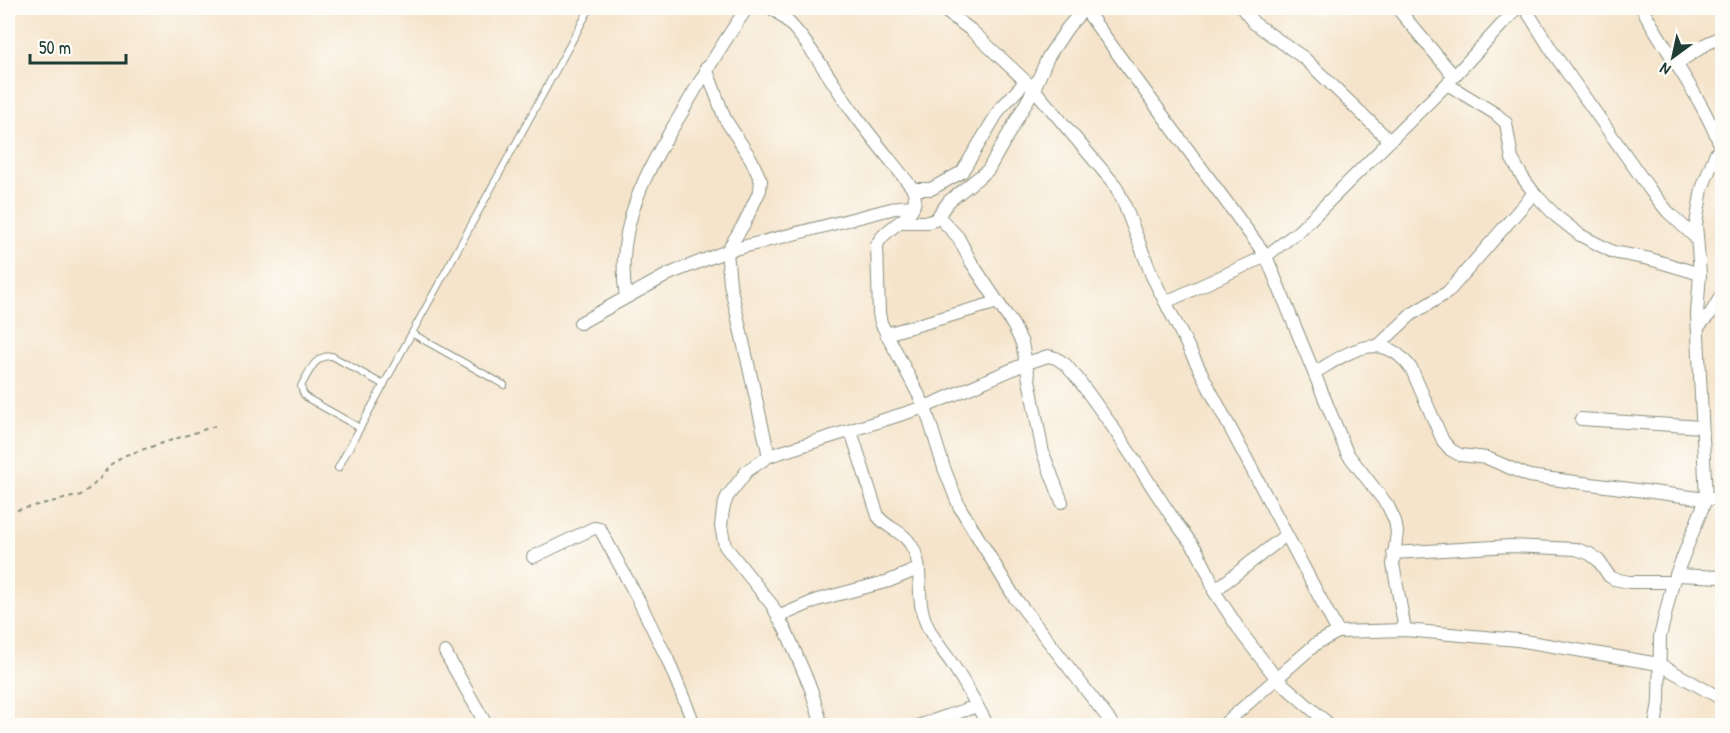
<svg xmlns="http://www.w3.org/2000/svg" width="1730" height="733" font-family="'Patrick Hand',sans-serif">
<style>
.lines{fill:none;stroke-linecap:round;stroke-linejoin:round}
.lane-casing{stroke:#8a9080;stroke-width:8}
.street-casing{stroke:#8a9080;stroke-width:14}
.path{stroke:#8a9080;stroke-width:2;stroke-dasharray:4.5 4.5;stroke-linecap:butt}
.lane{stroke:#fff;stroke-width:6}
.street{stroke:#fff;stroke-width:12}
</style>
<rect width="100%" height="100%" fill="#fdfcf7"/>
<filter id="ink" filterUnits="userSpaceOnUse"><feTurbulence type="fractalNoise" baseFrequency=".0167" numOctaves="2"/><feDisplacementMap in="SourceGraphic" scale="12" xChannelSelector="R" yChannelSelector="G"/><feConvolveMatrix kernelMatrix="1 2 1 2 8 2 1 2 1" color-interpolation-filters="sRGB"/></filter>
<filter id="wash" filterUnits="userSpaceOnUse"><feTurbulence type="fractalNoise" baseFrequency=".008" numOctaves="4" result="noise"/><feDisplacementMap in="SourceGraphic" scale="24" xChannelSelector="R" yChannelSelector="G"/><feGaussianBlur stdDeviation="1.35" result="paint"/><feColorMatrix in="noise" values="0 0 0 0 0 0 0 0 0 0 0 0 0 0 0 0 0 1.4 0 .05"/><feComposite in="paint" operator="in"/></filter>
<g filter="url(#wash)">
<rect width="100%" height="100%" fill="#f5e4cb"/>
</g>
<g filter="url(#ink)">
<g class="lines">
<g class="lane-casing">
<g id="lane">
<path d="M413,334L504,385"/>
<path d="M360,428L307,398L303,393L301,386C309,373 314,355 332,356L384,385"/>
<path d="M338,468L590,8"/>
</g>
</g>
<g class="street-casing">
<g id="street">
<path d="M771,8C799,23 833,85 853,112C872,138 893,163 913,189C924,218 885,224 877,245L879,313L881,323L925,407L944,468L959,506L1015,598L1114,726"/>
<path d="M941,8L971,30L1034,89L1115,185L1123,201L1152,276L1208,386L1338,632"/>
<path d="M1084,8L1266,256L1347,453L1388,506L1395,521L1397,532L1393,564L1405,630"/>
<path d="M1242,8L1254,23L1304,58L1390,141"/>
<path d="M1397,8L1454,76"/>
<path d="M1525,8L1554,54L1651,191L1668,212L1697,239"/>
<path d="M1642,8C1669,56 1703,99 1722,150"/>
<path d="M1676,64L1708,43L1722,37"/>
<path d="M706,68L725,119L751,159L761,181L760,190L744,224L727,251L730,284L769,456"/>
<path d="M1447,84L1496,114L1506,123L1512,159L1523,178L1534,193L1556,216L1580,235L1613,252L1650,259L1700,274"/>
<path d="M913,189H931L962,172L1000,109L1025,82"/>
<path d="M939,217L958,237L971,262L1013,325L1022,343L1043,453L1062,502"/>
<path d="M901,222H928L935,220L949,201L988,170L1034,89L1048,57L1068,27L1085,8"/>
<path d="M626,297C614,225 648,168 684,109C704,74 724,41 747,8"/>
<path d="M1166,302L1266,256L1299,231L1447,84L1517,8"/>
<path d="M580,323L669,274L727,251L899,207L913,206"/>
<path d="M1698,327L1711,313L1722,294"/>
<path d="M886,334L998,302"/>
<path d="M1378,346L1412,314L1448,292L1534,193"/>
<path d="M1314,373C1348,353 1382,326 1412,370L1443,441L1451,450L1460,455L1487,458L1529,476L1706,499H1722"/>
<path d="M1581,419L1702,427"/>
<path d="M851,431L878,516C886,528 901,530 909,542C925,562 916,591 923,614C928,633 942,649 953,665C966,685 977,705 988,726"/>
<path d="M1393,553L1510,546L1576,549L1590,554L1599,561L1609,576L1614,579L1629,582H1673"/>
<path d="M533,557L594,528L600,529L638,599L667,658L695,726"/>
<path d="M1676,575L1722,577"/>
<path d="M1214,591L1286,535"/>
<path d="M778,617L817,600L889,581L918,569"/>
<path d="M445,652L487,726"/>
<path d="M822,726L811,689L788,635L772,605L725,546L721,526L723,509L727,497L747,471L769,456L925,407L1027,363L1048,356L1056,358L1065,364L1078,379L1112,426L1174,520L1197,551L1209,575L1214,591L1243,635L1277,679L1331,726"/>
<path d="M918,726L977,706"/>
<path d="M1222,726L1317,643L1338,632L1405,630L1518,640L1659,664L1722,699"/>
<path d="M1655,726L1659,702L1660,637L1673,582L1706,499L1697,314L1700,274L1696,224L1702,189L1715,155L1721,147"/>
</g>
</g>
<path class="path" d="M8,512L81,495L98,481L110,465L123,456L218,425"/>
<use href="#lane" class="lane"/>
<use href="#street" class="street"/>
</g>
</g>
<rect width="1730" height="733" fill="none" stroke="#fdfcf7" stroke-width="30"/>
<g transform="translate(1673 57) rotate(213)" stroke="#fdfcf7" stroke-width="4.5" paint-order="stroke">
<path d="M0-4.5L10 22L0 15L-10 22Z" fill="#1f3d34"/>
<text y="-9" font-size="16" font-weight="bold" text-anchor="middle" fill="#1f3d34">N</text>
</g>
<path d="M30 54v9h96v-9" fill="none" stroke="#1f3d34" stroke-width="3"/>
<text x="39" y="54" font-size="18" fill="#1f3d34" stroke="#fdfcf7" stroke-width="4.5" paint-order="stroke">50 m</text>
</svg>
